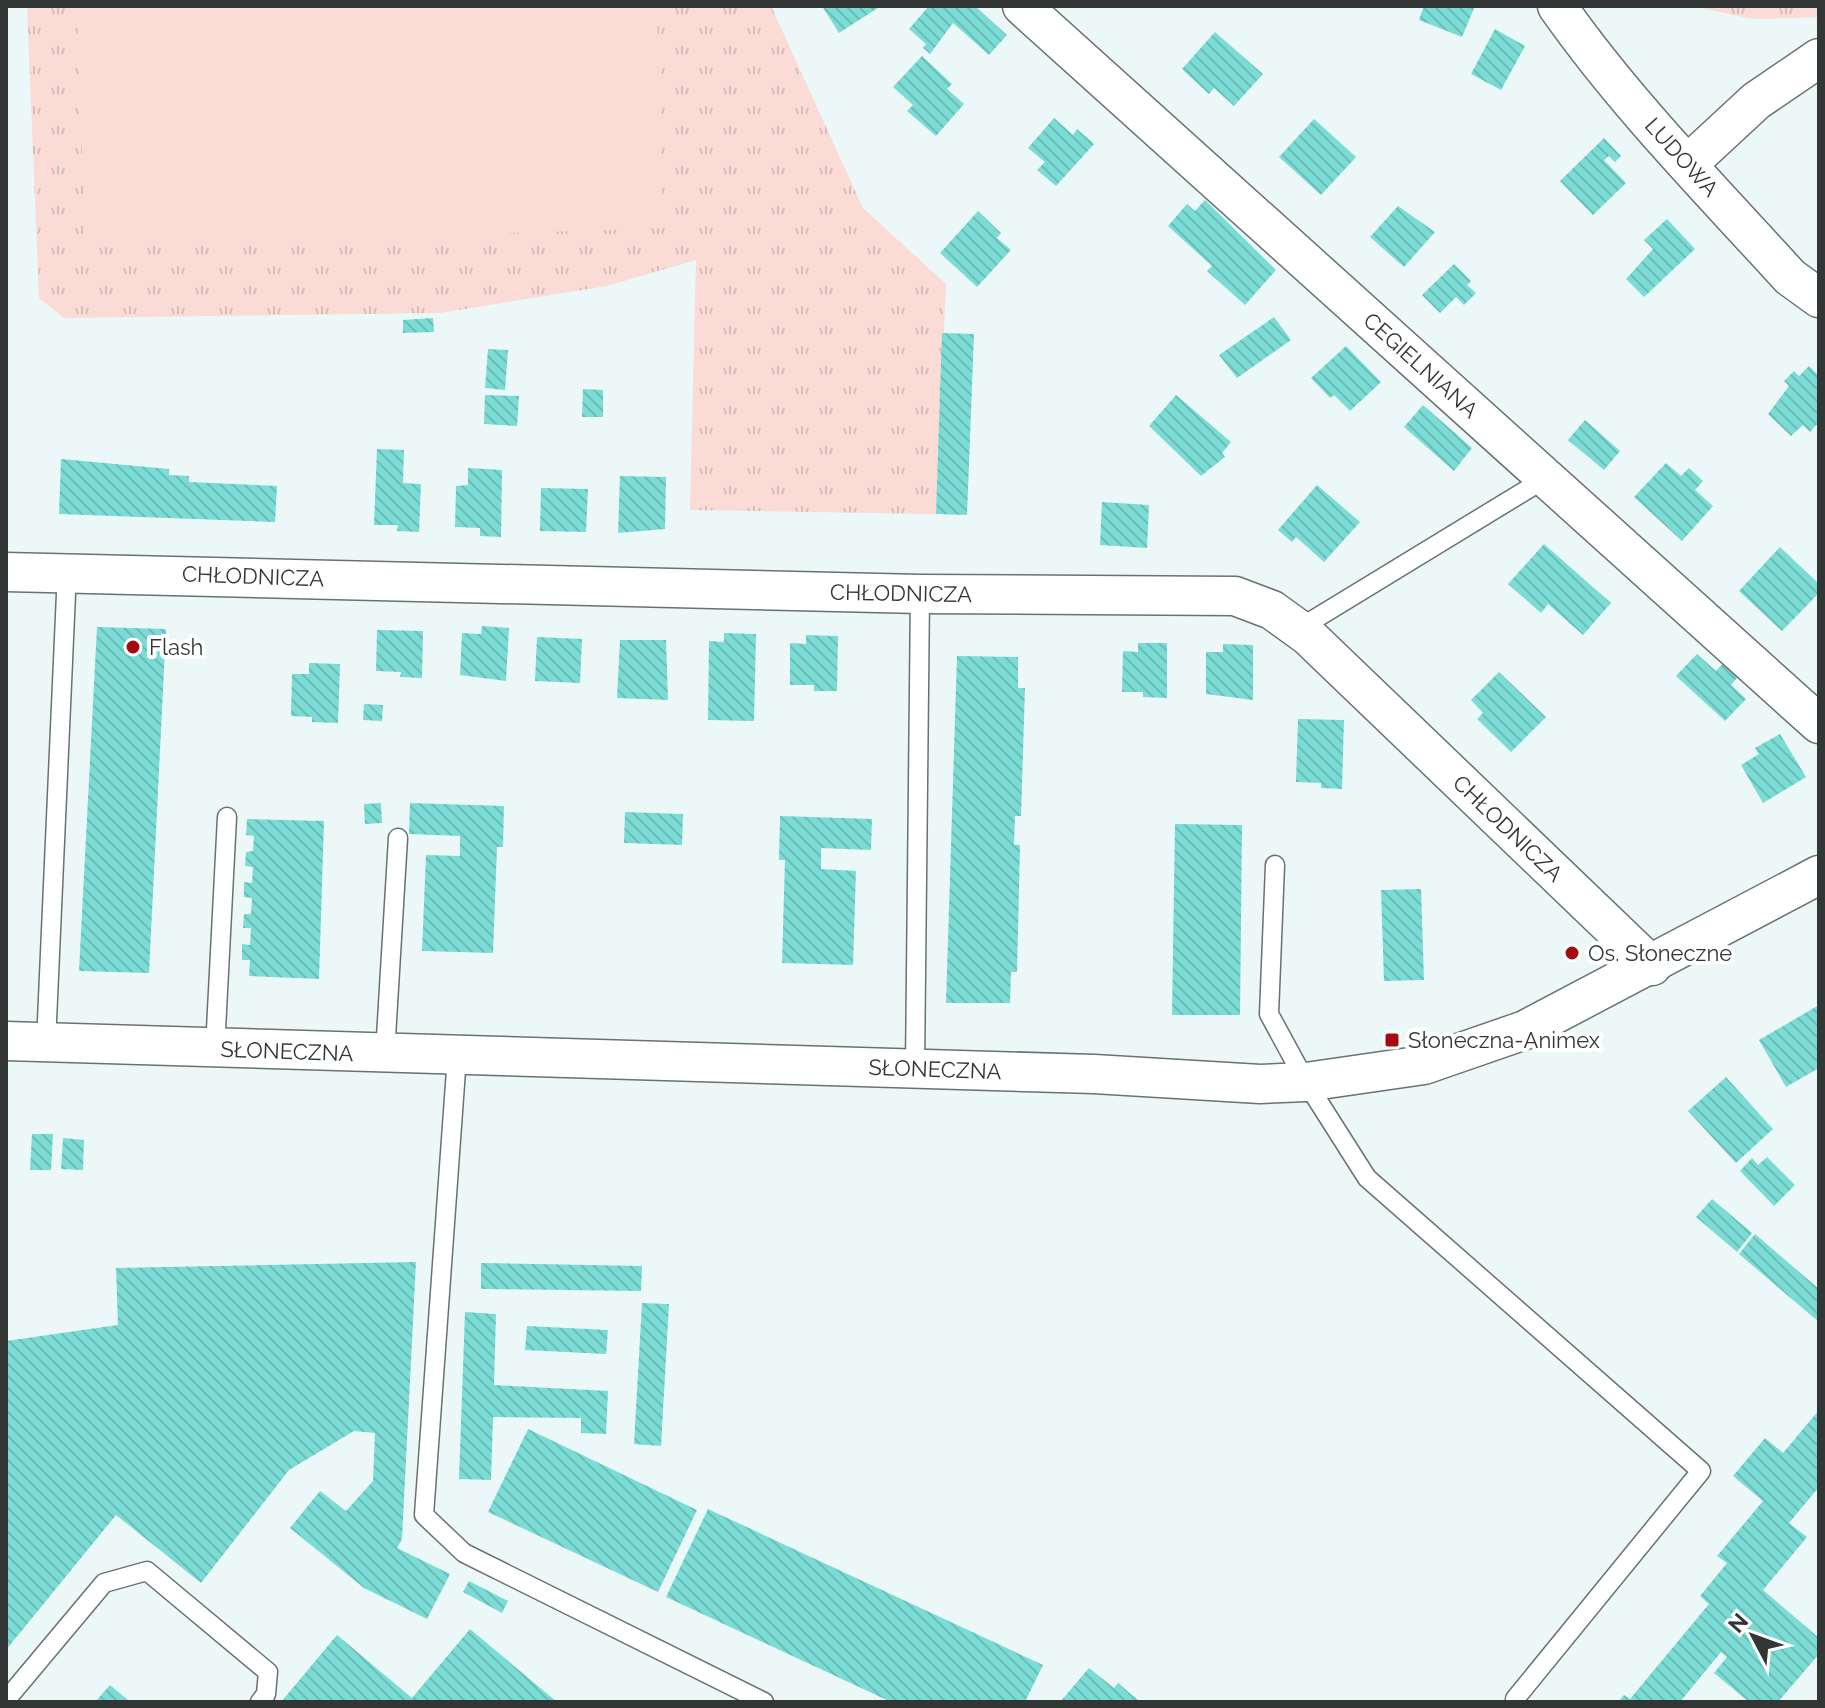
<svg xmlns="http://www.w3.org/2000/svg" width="1825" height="1708" font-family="Raleway,sans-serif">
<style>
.park{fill:url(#park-tufts)}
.pitch{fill:#fadbd6}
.building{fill:url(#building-back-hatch)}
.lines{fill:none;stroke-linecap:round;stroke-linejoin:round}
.lane-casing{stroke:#687271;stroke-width:21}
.street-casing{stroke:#687271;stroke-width:41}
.lane{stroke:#fff;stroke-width:18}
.street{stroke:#fff;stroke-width:38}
.poi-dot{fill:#a40c0f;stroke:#fff;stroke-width:3}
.labels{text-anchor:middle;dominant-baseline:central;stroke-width:8;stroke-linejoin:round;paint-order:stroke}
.street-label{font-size:22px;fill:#323736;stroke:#fff}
.poi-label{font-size:22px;fill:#323736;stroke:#fff;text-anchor:start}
</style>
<defs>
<pattern id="park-tufts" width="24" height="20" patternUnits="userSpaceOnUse" patternTransform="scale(2)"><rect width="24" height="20" fill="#fadbd6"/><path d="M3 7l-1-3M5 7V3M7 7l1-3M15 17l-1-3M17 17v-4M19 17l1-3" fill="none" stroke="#d7bdb8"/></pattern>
<pattern id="building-back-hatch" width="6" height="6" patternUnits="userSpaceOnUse" patternTransform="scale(2)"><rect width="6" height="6" fill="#7bdcd5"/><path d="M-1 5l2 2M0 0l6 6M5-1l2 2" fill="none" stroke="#6bbdb7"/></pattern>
</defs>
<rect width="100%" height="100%" fill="#ecf8f7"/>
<g class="park">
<path d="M27,6H771L863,208L946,284L936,514L690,510L696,260L607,286L440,313L64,318L39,298Z"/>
<path d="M1691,6H1819V17L1753,19Z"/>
</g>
<path class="pitch" d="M77,6H657L663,228L85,248Z"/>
<g class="building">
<path d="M822,6H881L839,33Z"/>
<path d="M929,6H975L1007,35L989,55L953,23L930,54L923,48L926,44L909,29Z"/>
<path d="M1424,6H1475L1462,37L1419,20Z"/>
<path d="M1495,29L1525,46L1501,90L1471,74Z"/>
<path d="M1215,32L1263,74L1234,106L1214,88L1209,94L1182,69Z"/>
<path d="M922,56L952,84L947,89L964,104L936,136L907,111L913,105L893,87Z"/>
<path d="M1054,118L1073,135L1077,129L1094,144L1056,186L1037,170L1045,162L1028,148Z"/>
<path d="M1314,119L1356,157L1321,195L1279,157Z"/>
<path d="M1604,138L1621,156L1615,162L1609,156L1604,160L1626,183L1593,215L1560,181Z"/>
<path d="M1205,200L1276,270L1245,305L1207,271L1212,266L1168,226L1187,204L1195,211Z"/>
<path d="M1398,206L1435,232L1404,267L1370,237Z"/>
<path d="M978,211L1001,233L997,238L1011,250L977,287L940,253Z"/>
<path d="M1667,219L1695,249L1644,297L1626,279L1653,249L1644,240Z"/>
<path d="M1454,264L1471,281L1467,285L1476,293L1464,305L1456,297L1440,313L1422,295Z"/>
<path d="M1274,317L1291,340L1237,378L1219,355Z"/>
<path d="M433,318L434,332L403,333V320Z"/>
<path d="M942,333L974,334L967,515L936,514Z"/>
<path d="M1346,346L1381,382L1350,411L1334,395L1330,398L1311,378Z"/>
<path d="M488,349L508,350L505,390L485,388Z"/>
<path d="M1809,366L1819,376V422L1810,432L1803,425L1791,436L1768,414L1789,386L1784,381L1794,371L1799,376Z"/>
<path d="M583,389L603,390V417H582Z"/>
<path d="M485,395L519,396L517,426L484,424Z"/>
<path d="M1176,395L1231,442L1222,453L1225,457L1201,476L1149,426Z"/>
<path d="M1423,405L1472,448L1454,471L1404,427Z"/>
<path d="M1585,420L1620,451L1604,470L1568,440Z"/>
<path d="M377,449L404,450L403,483L421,484L419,532L397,531L398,525H374Z"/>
<path d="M61,459L169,469V475L189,476V482L277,486L275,522L59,514Z"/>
<path d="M1666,463L1681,476L1689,468L1703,481L1695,490L1713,506L1682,541L1634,497Z"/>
<path d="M468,468L502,470L501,537L480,536V528L455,527L456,486L468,485Z"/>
<path d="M620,476L666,477L665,529L618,533Z"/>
<path d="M1317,485L1360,522L1324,562L1296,537L1292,542L1278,530Z"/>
<path d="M541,488L588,489L586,532L540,531Z"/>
<path d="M1102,502L1149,505L1147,548L1100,545Z"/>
<path d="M1544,544L1611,603L1583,635L1548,604L1541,613L1508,584Z"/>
<path d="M1780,547L1819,584V593L1782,631L1739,591Z"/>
<path d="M482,626L509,628L506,681L460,675L462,633L481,634Z"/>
<path d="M97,627L166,629L149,973L79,971Z"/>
<path d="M377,630L423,631L422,678L400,677L401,672L376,671Z"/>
<path d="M724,633L756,634L754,721L708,720L709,641L724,642Z"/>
<path d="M806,635L838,636L837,691H814V685H790V643L806,644Z"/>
<path d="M537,637L582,639L580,683L535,681Z"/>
<path d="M620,640H666L668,700L617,698Z"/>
<path d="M1138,643H1167V698L1143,697V692H1122L1123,651L1138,652Z"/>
<path d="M1223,644L1253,645V700L1206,694V652H1223Z"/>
<path d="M1697,654L1716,671L1726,660L1741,673L1731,685L1746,699L1725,721L1676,676Z"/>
<path d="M957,656L1018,657V688H1025L1021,816H1015L1014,845H1020L1017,972H1011L1010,1003H946Z"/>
<path d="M309,663L340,664L338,723L312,722V717L291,716L292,674H309Z"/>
<path d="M1499,672L1546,717L1511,752L1477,719L1483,713L1471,700Z"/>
<path d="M364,704L383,705L382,721L363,720Z"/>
<path d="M1298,719L1344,720L1342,789L1321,788V783L1296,782Z"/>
<path d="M1780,734L1806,777L1763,803L1741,765L1759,754L1755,748Z"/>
<path d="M381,803L382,823L365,824L364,804Z"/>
<path d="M410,803L504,806L503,847H497L493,953L422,951L426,855L460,856V836L409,834Z"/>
<path d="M625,812L683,814L682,845L624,843Z"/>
<path d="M780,816L872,819L871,850L821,848V869L856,871L853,965L782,963L785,860H779Z"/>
<path d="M247,819L324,821L319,979L249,976L250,960H242V944L250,945L251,928H243L244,914H251L252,898L244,897V882L252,883L253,867L245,866L246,852L253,851L254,836L246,835Z"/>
<path d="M1175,824L1242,825L1240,1015H1172Z"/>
<path d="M1421,889L1424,980L1384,981L1381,890Z"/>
<path d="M1819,1005V1068L1786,1087L1759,1040Z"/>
<path d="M1726,1077L1773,1129L1736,1163L1688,1111Z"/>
<path d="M32,1134H53L51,1170H30Z"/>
<path d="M63,1138L84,1140L83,1170L61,1169Z"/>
<path d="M1767,1157L1795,1185L1774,1206L1740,1171L1752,1158L1758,1165Z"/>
<path d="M1712,1199L1752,1233L1737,1252L1696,1217Z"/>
<path d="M1755,1234L1819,1289V1322L1739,1254Z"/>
<path d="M416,1262L402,1539L397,1548L450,1574L427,1619L364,1588L290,1528L320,1491L346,1511L373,1481L375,1433L354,1431L289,1470L201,1583L116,1515L6,1650V1341L118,1325L116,1268Z"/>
<path d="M481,1263L642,1266L641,1291L481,1289Z"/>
<path d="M642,1303L669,1304L661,1446L634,1444Z"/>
<path d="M465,1312L496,1314L494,1385L608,1391L606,1434L581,1433V1418L493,1417L491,1480L459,1479Z"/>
<path d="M527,1326L608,1330L606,1354L525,1350Z"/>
<path d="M1819,1410V1487L1789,1523L1807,1537L1763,1590L1819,1638V1654L1778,1702H1749L1714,1673L1727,1657L1721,1652L1680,1702H1618L1624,1695L1630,1699L1709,1604L1700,1596L1727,1563L1717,1556L1763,1501L1733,1476L1765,1438L1783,1453Z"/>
<path d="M528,1429L697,1510L658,1592L488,1512Z"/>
<path d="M708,1509L1043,1665L1025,1702H891L666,1597Z"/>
<path d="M469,1581L508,1601L502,1613L463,1592Z"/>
<path d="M470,1629L557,1702H281L337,1635L412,1698Z"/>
<path d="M1089,1668L1114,1688L1118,1683L1140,1702H1060Z"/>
<path d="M110,1685L130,1702H95Z"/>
</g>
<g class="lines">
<g class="lane-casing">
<g id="lane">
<path d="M1300,628L1546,478"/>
<path d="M1275,865L1269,1014L1306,1082L1367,1178L1701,1471L1515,1699"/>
<path d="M46,1043L67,571"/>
<path d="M215,1049L227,817"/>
<path d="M385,1054L398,838"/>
<path d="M457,1056L424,1515L464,1553L764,1702"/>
<path d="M915,1068L920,594"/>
<path d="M6,1700L104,1583L147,1571L268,1672L266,1694L260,1702"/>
</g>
</g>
<g class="street-casing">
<g id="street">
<path d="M1022,6L1819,724"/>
<path d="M1557,6C1625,103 1710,189 1790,277L1819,298"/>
<path d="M1688,164L1756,101L1819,58"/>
<path d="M6,572L920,594L1235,596L1272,610L1308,636L1652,966"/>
<path d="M6,1041L1094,1074L1260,1084L1306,1082L1424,1065L1525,1030L1819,875"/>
</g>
</g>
<use href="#lane" class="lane"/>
<use href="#street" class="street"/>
</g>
<g class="poi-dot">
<circle cx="133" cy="647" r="8"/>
<circle cx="1572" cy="953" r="8"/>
<rect x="1384" y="1032" width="16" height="16" rx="4"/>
</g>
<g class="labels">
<g class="street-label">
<text transform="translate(1682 157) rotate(48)">LUDOWA</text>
<text transform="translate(1421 365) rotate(42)">CEGIELNIANA</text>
<text transform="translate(253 576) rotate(2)">CHŁODNICZA</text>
<text transform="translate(901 593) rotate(1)">CHŁODNICZA</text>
<text transform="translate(1508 828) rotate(44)">CHŁODNICZA</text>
<text transform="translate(287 1051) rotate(2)">SŁONECZNA</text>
<text transform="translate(935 1069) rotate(2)">SŁONECZNA</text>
</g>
<g class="poi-label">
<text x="149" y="647">Flash</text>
<text x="1588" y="953">Os. Słoneczne</text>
<text x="1408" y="1040">Słoneczna-Animex</text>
</g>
</g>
<rect width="1825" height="1708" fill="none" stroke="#323736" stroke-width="16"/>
<g transform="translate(1753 1636) rotate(311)" stroke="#ffffff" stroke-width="6" paint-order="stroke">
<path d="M0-6L14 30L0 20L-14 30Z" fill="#323736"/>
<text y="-12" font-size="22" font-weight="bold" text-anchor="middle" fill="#323736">N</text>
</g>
</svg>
